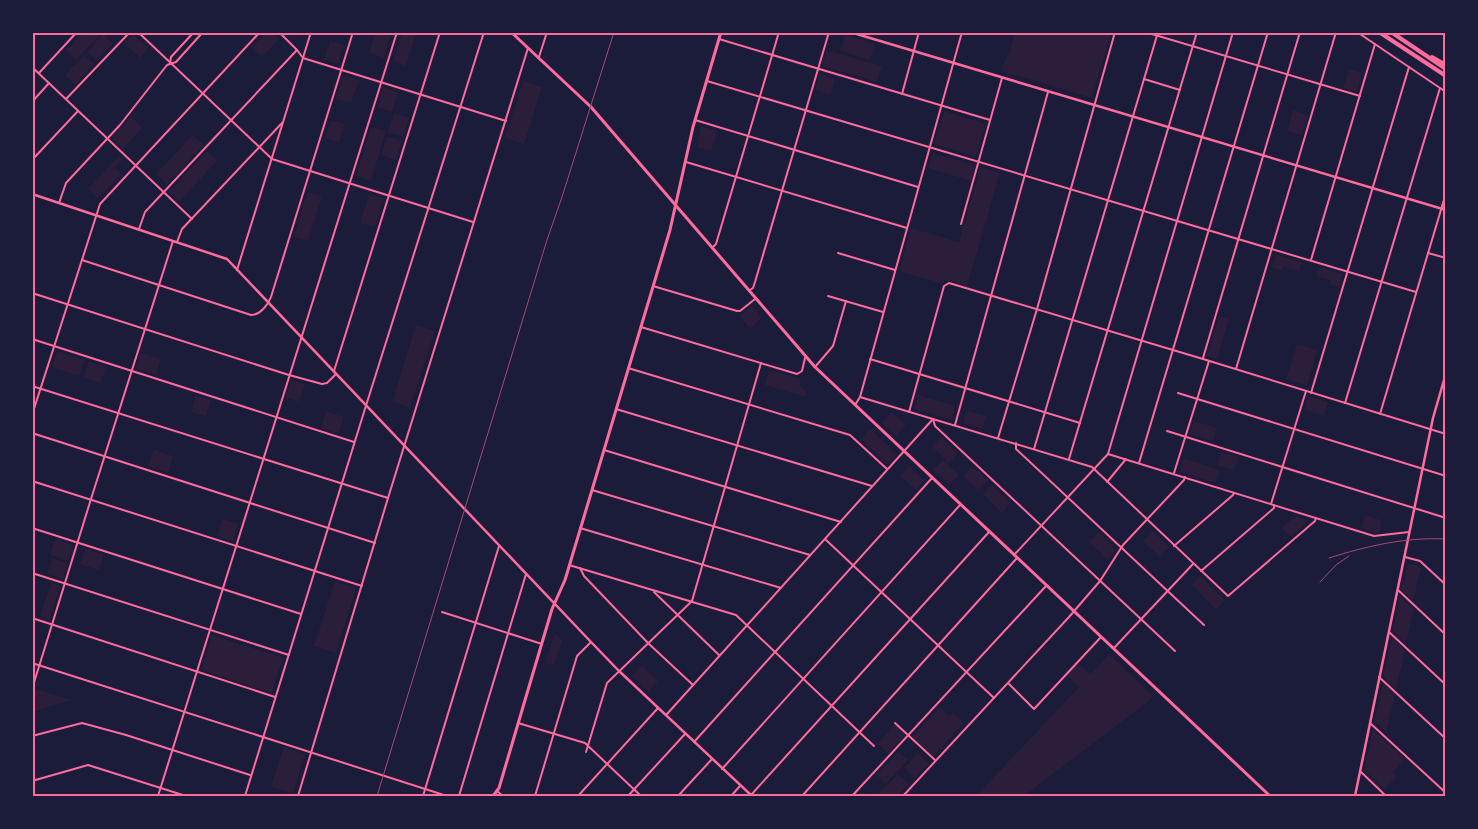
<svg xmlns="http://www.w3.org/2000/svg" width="1478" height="829" font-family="'Noto Sans',sans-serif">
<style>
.green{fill:#2a1e3b}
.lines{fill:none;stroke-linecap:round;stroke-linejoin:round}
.minor{stroke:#ff6b9d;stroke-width:2}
.tertiary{stroke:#ff6b9d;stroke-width:2.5}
.primary{stroke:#ff6b9d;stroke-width:3}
.motorway{stroke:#ff6b9d;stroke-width:4}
.rail{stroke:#a44b75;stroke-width:1}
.neatline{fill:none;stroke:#ff6b9d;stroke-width:2}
</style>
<rect width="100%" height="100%" fill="#1b1b3a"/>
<g class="green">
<path d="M266,32L272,33L279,39L262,57L252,47Z"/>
<path d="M376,32L391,33L384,58L369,53Z"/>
<path d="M82,33H95L99,36L76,60L66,50Z"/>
<path d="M402,33H416L406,66L393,61Z"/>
<path d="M1015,33H1111L1092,98L1001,71L1005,60L1009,54Z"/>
<path d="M103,34L113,44L97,61L87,52Z"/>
<path d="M133,34L148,48L140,58L124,43Z"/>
<path d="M845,35L875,44L870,60L840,51Z"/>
<path d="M330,41L344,45L339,64L324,60Z"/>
<path d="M827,50L882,66L877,82L822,66Z"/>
<path d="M84,55L94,64L75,85L65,75Z"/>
<path d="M1349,69L1362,73L1357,92L1343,88Z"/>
<path d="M820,74L835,79L831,95L815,90Z"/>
<path d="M344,75L359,80L351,103L336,99Z"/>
<path d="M523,81L542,87L524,144L505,138Z"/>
<path d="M383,87L398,92L392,112L377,107Z"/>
<path d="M1293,110L1308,115L1302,135L1287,131Z"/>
<path d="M944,111L986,124L976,157L934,144Z"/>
<path d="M394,113L409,118L403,137L388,132Z"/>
<path d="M131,116L142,128L123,149L112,138Z"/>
<path d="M331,120L345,124L339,142L325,138Z"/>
<path d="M701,126L717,131L711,151L697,147Z"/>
<path d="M371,127L386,131L371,181L356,176Z"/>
<path d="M193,135L204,145L167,184L156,174Z"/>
<path d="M387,136L402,141L396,160L381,155Z"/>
<path d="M207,151L217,161L179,202L169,192Z"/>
<path d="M933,153L975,165L971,181L928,168Z"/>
<path d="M119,156L123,159L115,168L122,174L98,198L88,189Z"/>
<path d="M981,167L1000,173L967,286L945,279L943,284L899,271L911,228L959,242Z"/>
<path d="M307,192L322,196L308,241L294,237Z"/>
<path d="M369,194L384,198L375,227L360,223Z"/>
<path d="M1276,254L1301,262L1299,271L1287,268L1285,265L1282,271L1272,267Z"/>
<path d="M1319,267L1342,274L1339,287L1330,284L1331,280L1316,276Z"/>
<path d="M752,306L762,318L750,329L740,316Z"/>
<path d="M1219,316L1229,319L1217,359L1207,356Z"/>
<path d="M416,325L435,331L410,408L392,402Z"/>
<path d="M1297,344L1317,350L1307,386L1286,379Z"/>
<path d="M57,351L84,360L79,376L52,367Z"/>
<path d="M141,353L161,359L156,375L136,369Z"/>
<path d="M89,361L106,367L101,383L84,377Z"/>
<path d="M769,370L801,379L800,386L807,393L806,397L765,385Z"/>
<path d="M291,380L305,384L299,402L286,397Z"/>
<path d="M918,395L955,406L952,420L914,409Z"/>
<path d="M196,396L211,400L206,416L191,412Z"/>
<path d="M1308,396L1328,402L1324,416L1304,410Z"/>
<path d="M326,411L344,417L338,434L321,428Z"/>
<path d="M967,411L986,416L982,429L963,423Z"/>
<path d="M892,412L906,425L896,436L882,422Z"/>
<path d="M1194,421L1217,428L1213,441L1190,434Z"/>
<path d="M870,429L897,454L887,464L861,439Z"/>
<path d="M941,437L958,453L949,463L932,447Z"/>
<path d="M154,450L173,456L168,473L148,466Z"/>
<path d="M1221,452L1239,457L1234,470L1217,465Z"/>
<path d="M1183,458L1220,470L1216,483L1179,472Z"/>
<path d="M943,460L959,475L949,485L933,470Z"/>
<path d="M909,466L925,481L916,490L900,476Z"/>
<path d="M972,466L988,480L978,490L963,476Z"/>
<path d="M992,485L1011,503L1002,513L983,494Z"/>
<path d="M1365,515L1381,520L1380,532L1375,533L1361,528Z"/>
<path d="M1295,516L1309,521L1291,537L1282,528Z"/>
<path d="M222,519L238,524L233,541L217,536Z"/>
<path d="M1153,531L1169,547L1160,557L1143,541Z"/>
<path d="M1099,532L1116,549L1108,560L1089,542Z"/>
<path d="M55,539L73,545L68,561L50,555Z"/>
<path d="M85,548L104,555L99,570L80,564Z"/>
<path d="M52,558L68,563L63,579L47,574Z"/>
<path d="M1409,564L1417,565L1421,568L1413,601L1401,589L1408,565Z"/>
<path d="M1200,576L1225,600L1216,609L1192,585Z"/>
<path d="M335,581L356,588L336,653L314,646Z"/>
<path d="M51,583L60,586L50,619L40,616Z"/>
<path d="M1400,596L1414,609L1406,643L1393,631Z"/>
<path d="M555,633L562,641L554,665L545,663Z"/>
<path d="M212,635L283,658L272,693L201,670Z"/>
<path d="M1392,638L1405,650L1396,689L1383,676Z"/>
<path d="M1109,654L1154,697L1024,796H976L1079,687L1066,674L1077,663L1091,674Z"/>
<path d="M642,666L658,681L648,692L632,676Z"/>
<path d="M1383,683L1395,695L1386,732L1374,721Z"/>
<path d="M37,689L71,700L33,712V696L34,695Z"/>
<path d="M940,707L950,716L953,713L964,723L933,757L912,737Z"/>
<path d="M895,725L905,735L888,753L877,744Z"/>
<path d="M1373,730L1405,759L1393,772L1397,776L1384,789L1364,770Z"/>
<path d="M284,747L305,754L293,794L271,786Z"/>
<path d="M898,752L908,760L886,784L876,775Z"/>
<path d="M918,753L929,763L915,778L904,768Z"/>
<path d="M898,774L909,784L897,796H876Z"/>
</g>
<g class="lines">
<g class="minor">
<path d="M138,32L272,159L473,222"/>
<path d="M279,32L297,50L303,58L506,121"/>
<path d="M1145,32L1360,96"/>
<path d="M1357,32L1446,92"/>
<path d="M719,39L990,120"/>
<path d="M539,57L547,32"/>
<path d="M170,63L171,57L194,32"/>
<path d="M32,67L192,219"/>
<path d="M39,73L77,32"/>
<path d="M1144,79L1180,90"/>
<path d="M707,81L1416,292"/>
<path d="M902,94L919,32"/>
<path d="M66,99L130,32"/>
<path d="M32,102L49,83"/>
<path d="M695,120L918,187"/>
<path d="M32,160L78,111"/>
<path d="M686,162L907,228"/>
<path d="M59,203L66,183L120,125L167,65L176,62L203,32"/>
<path d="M961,224L1002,78"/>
<path d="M139,229L145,212L297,50"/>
<path d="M177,242L182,229L282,123"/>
<path d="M713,247L716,244L779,32"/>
<path d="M838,253L895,270"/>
<path d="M1428,253L1446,258"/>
<path d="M82,260L251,315C260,315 268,305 271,297L353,32"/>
<path d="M1311,260L1375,44"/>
<path d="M237,270L311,32"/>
<path d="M653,286L737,311H740L755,299"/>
<path d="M750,290L753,288L755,282L829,32"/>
<path d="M32,293L289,375L322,384L327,383L336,374"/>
<path d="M828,296L883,312"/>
<path d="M641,327L797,374L802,371L805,358"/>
<path d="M32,339L354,442"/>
<path d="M1203,358L1300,32"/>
<path d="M870,359L1080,423"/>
<path d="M815,367L833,346L846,301"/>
<path d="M628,368L850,435L887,469"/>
<path d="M1236,369L1336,32"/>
<path d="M334,371L440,32"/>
<path d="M32,386L388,498"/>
<path d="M1178,393L1446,476"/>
<path d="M1311,393L1409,67"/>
<path d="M860,397L1092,467L1228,596L1315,521L1316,518"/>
<path d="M1345,403L1440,88"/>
<path d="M855,405L860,397L962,32"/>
<path d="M616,409L872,486"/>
<path d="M909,412L944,286L949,283L1203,359L1446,434"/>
<path d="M1380,414L1446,193"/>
<path d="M32,415L100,204L260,32"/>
<path d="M933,419L935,426L1175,651"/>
<path d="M955,425L1048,92"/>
<path d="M1167,431L1446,518"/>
<path d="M32,433L375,543"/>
<path d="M998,438L1037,309L1115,32"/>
<path d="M1016,443V449L1204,625"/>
<path d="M1034,449L1158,32"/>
<path d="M604,450L841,522"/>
<path d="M1108,454L1374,536L1409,532"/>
<path d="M1069,459L1197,32"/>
<path d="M1139,463L1268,32"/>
<path d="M1174,473L1209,361"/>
<path d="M32,481L362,586"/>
<path d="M1107,482L1126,459"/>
<path d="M592,490L810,555"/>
<path d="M1271,504L1306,391"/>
<path d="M32,528L301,614"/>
<path d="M580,528L781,588"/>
<path d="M825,539L994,698"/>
<path d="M1174,546L1233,495L1234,493"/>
<path d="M1014,555L1108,454L1233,32"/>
<path d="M1405,557L1420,561L1446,585"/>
<path d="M569,565L736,615L874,746"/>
<path d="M580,568L584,576L648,643L693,685"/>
<path d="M1201,571L1274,508V505"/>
<path d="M32,573L289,655"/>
<path d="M1398,590L1446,635"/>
<path d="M654,592L719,655"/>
<path d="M442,612L542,644"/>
<path d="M32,618L275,697"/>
<path d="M1389,632L1446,685"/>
<path d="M1114,648L1193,564"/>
<path d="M32,663L447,796"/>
<path d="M1379,677L1446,739"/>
<path d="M1008,683L1034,709L1101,637"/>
<path d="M32,689L91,499L173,241"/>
<path d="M667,714L933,419"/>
<path d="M518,723L585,743L641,796"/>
<path d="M895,723L935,760"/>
<path d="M1370,723L1446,793"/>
<path d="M32,736L82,723L126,735L250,775"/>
<path d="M694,742L932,478"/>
<path d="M586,752L607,683L692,601L761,363"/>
<path d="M722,769L960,505"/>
<path d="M1360,771L1386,796"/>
<path d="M32,781L88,765L186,796"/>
<path d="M497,791L503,796"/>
<path d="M751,795L989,532"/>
<path d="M158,796L397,32"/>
<path d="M245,796L364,412L484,32"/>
<path d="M298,796L388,498L528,48"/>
<path d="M423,796L499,546"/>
<path d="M459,796L526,574"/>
<path d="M535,796L577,656L591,642"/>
<path d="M578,796L658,708"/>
<path d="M628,796L685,734"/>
<path d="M678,796L712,759"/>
<path d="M731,796L740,786"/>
<path d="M802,796L1017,558"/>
<path d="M852,796L1046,586"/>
<path d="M903,796L1069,617L1100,581L1123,545L1184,480L1185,477"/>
</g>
<g class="tertiary">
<path d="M850,32L1446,210"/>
<path d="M32,194L227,259L591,642L619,671L752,796"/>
<path d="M1355,796L1433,418L1446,373"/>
</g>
<g class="primary">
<path d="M511,32L591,107L815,367L1270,796"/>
<path d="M493,796L499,788L552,609L565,580L670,230L693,127L721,32"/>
</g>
<g class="motorway">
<path d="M1379,32L1446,76"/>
<path d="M1391,32L1446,69"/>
<path d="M1432,57L1446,65"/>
</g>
<g class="rail">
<path d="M1329,558C1367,546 1405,537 1446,539"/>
<path d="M1320,582L1336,565L1349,556"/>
<path d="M377,796L547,240L562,197L614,32"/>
</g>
</g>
<rect width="1478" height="829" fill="none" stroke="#1b1b3a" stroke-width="68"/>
<rect x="34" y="34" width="1410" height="761" class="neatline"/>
</svg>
